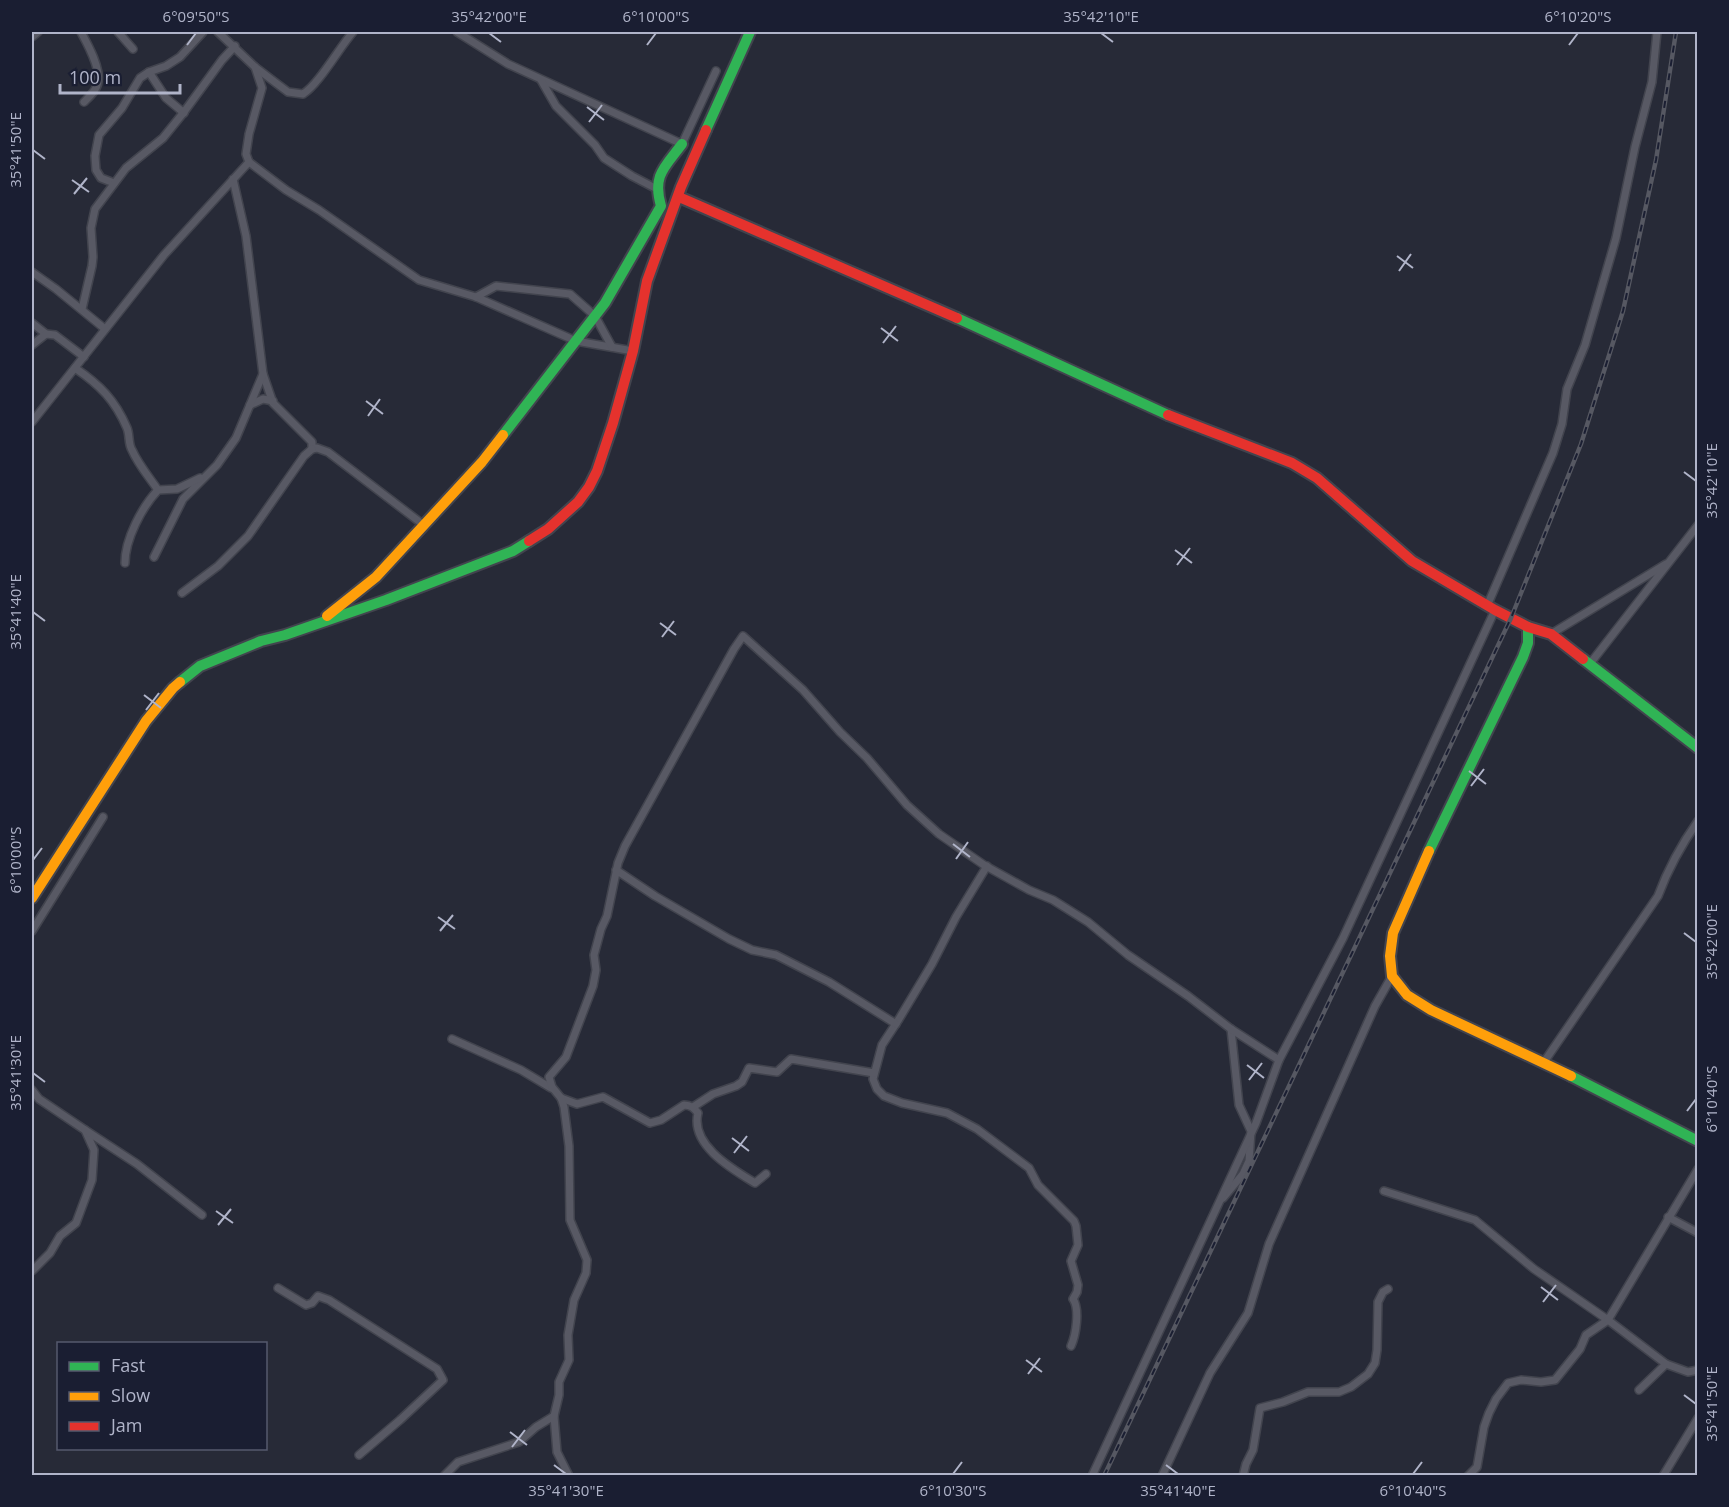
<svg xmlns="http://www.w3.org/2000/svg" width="1729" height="1507" font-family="'Open Sans',sans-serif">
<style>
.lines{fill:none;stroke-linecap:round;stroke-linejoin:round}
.street-casing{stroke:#42444e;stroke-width:10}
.fast-casing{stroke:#42444e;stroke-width:14}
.slow-casing{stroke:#42444e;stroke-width:14}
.jam-casing{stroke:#42444e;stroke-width:14}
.street{stroke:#585964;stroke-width:7}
.fast{stroke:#30b455;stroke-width:10}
.slow{stroke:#ff9f0a;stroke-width:10}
.jam{stroke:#e5322d;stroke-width:10}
.rail-casing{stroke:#565862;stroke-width:4.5}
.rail{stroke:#1a1e32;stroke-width:2;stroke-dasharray:7;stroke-linecap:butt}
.ticks{fill:none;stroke:#b0b4c9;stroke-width:2}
.neatline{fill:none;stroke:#b0b4c9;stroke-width:2}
.ticks-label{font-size:15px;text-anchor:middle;fill:#b0b4c9}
</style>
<rect width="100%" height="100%" fill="#272a37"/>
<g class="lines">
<g class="street-casing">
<g id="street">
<path d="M81,32C87,43 101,68 98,82C97,90 90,96 84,102"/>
<path d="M118,32L133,49"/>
<path d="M218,32L255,67L276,83L288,92L303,94C319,84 339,48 353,32"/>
<path d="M457,32L508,64L682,144L716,71"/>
<path d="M32,37L38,32"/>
<path d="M255,67L262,88L249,134L246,154L249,162L286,190L319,210L419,280L476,297L576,341L633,351"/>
<path d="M149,72L166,98L184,113"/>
<path d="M541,80L556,106L595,145L604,158L632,176L657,189"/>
<path d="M233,179L246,236L263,374L273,403L312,442V449L317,448L328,452L425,526"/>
<path d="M114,183L101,178L96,170L95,156L99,135L122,108L140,78L149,72L166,66L180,57L203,32"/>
<path d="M32,272L56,289L105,329"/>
<path d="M476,297L496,286L570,294L595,316L612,347"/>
<path d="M82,309L92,266L93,257L91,228L95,209L126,168L163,138L184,112L222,60L235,46"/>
<path d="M32,323L46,334"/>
<path d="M32,345L46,334L55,335L84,357"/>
<path d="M75,368C100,385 115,400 127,428C130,435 128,444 132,450C138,464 149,477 158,490"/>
<path d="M250,405L263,399L273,401"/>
<path d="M32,422L164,255L249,162"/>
<path d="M154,557L183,499L217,465L236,438L263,374"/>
<path d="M125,563C125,539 142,507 158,490L177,489L200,478"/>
<path d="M182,593L218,566L248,536L304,456L312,449"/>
<path d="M1487,606L1553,453L1562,424L1567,389L1585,345L1616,238L1635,147L1652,82L1657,32"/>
<path d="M1551,634L1666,564"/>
<path d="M1589,665L1698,525"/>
<path d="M987,866L956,917L932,964L899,1019L882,1045L873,1079L877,1089L884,1096L902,1103L947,1113L977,1129L1029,1168L1038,1185L1074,1221L1076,1226L1078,1245L1071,1261L1078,1285L1077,1292L1073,1299C1080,1309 1076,1335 1071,1346"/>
<path d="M616,870L655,896L729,939L752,950L776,955L829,982L896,1024"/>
<path d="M32,931L103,817"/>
<path d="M452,1039L521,1070L551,1088"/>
<path d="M1544,1062L1658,896C1668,869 1681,845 1698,821"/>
<path d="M32,1090L39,1099L85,1130L94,1150L92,1180L76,1223L60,1236L50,1253L32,1271"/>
<path d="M561,1098L577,1104L603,1097L650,1123L661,1120L684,1105C691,1105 694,1108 698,1113C690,1145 732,1169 755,1183L766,1174"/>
<path d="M693,1107L713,1094L736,1086L742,1082L749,1068L777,1072L791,1059L874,1073"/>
<path d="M85,1130L137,1164L202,1215"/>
<path d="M1384,1191L1475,1220L1534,1269L1608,1320L1586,1335L1580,1349L1555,1380L1541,1382L1521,1380L1508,1383L1496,1399L1489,1413L1484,1427L1477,1467L1468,1476"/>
<path d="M1223,1198L1243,1174L1249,1161L1251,1131L1239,1105L1231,1029"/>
<path d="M1668,1217L1698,1233"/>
<path d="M278,1288L306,1305L312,1303L318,1296L329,1300L437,1369L443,1380L400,1420L359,1455"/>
<path d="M1666,1364L1688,1372L1698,1370"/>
<path d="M1639,1390L1666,1364L1608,1320L1698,1169"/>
<path d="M444,1476L458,1462L519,1442L536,1427L554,1416"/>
<path d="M569,1476L557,1452L554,1416L559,1395V1382L569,1360L568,1335L574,1300L586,1273L587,1260L570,1220L569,1146L564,1107L561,1098L552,1087L549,1077L566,1057L593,986L596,970L594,955L601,929L607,916L618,863L625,846L734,649L743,636L803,690L840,732L867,758L907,805L939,834L984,865L1029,890L1053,900L1088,922L1128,955L1188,996L1231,1029L1279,1060"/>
<path d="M1092,1476L1256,1123L1279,1060L1343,938L1495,610"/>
<path d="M1162,1476L1210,1373L1248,1313L1269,1244L1375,1006L1392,976"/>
<path d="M1243,1476L1246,1464L1253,1450L1260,1408L1283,1402L1308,1392H1339L1351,1387L1368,1374L1375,1363L1377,1350L1378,1302L1383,1292L1388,1289"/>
<path d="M1663,1476L1698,1418"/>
</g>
</g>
<g class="fast-casing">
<g id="fast">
<path d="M706,130L750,32"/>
<path d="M957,318L1168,415"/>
<path d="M503,435L605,303L661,206C652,175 665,167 682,144"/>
<path d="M1583,659L1698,748"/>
<path d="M180,682L200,666L261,641L285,635L386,600L513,551L529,541"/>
<path d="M1429,851L1523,657L1528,643V627"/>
<path d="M1571,1076L1698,1141"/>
</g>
</g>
<g class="slow-casing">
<g id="slow">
<path d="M327,616L376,577L482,462L503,435"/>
<path d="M1429,851L1393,933L1390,956L1392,976L1407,995L1431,1010L1571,1076"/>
<path d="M32,898L146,721L173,688L180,682"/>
</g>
</g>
<g class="jam-casing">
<g id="jam">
<path d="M679,197L957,318"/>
<path d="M1168,415L1292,463L1317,478L1412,561L1495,610L1528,627L1551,634L1583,659"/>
<path d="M529,541L548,529L578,502L589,487L597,471L613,423L633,351L647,281L681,187L706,130"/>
</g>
</g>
<use href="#street" class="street"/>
<use href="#fast" class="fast"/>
<use href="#slow" class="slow"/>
<use href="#jam" class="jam"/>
<g class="rail-casing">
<path id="rail" d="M1104,1476L1511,618L1581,444L1623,311L1656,160L1676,32"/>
</g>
<use href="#rail" class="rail"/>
</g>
<path class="ticks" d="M489,33L501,42M1101,33L1113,42M187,45L196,33M647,45L656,33M1569,45L1578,33M587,107L604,120M589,122L602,105M33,150L45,159M72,180L89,192M74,194L87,178M1397,256L1413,268M1399,271L1411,254M881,328L898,341M883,343L896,326M366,401L383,414M368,416L380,399M1684,472L1696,481M1175,550L1192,563M1177,565L1190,548M33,612L45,621M660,623L676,635M662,637L674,621M144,695L161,708M146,710L159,693M1469,771L1486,784M1471,786L1484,769M953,844L970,857M956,859L968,842M33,860L42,848M438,917L455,929M440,931L453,915M1684,933L1696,942M1247,1065L1264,1078M33,1073L45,1082M1249,1080L1262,1063M1687,1111L1696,1099M732,1138L749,1151M734,1153L747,1136M216,1211L233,1223M218,1225L231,1209M1541,1287L1558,1300M1543,1302L1556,1285M1026,1360L1042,1372M1028,1374L1040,1358M1684,1395L1696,1404M510,1432L527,1445M512,1447L525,1430M554,1465L566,1474M1166,1465L1178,1474M953,1474L962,1462M1413,1474L1422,1462"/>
<rect width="1729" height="1507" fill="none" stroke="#1a1e32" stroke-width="66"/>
<rect x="57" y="1342" width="210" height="108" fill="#1a1e32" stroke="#565a6e" stroke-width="1.5"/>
<rect x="69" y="1362" width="30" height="9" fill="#30b455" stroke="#565a6e" stroke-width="1.5"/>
<text x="111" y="1372" font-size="18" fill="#b0b4c9">Fast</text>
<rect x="69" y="1392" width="30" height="9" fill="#ff9f0a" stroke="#565a6e" stroke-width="1.5"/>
<text x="111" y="1402" font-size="18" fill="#b0b4c9">Slow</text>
<rect x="69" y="1422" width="30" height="9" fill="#e5322d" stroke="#565a6e" stroke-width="1.5"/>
<text x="111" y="1432" font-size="18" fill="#b0b4c9">Jam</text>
<path d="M60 84v9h120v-9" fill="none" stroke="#b0b4c9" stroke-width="3"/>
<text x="69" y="84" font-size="18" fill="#b0b4c9" stroke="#1a1e32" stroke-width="4.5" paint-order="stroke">100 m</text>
<rect x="33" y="33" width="1663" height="1441" class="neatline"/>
<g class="ticks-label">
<text x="196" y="22">6°09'50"S</text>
<text x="489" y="22">35°42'00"E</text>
<text x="656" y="22">6°10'00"S</text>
<text x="1101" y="22">35°42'10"E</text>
<text x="1578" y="22">6°10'20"S</text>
<text transform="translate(16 150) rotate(-90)" y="5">35°41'50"E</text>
<text transform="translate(1712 481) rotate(-90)" y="5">35°42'10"E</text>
<text transform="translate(16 612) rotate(-90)" y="5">35°41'40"E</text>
<text transform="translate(16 860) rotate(-90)" y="5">6°10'00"S</text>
<text transform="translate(1712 942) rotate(-90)" y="5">35°42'00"E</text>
<text transform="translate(16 1073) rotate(-90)" y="5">35°41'30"E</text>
<text transform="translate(1712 1099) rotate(-90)" y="5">6°10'40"S</text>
<text transform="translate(1712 1404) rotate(-90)" y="5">35°41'50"E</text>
<text x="566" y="1496">35°41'30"E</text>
<text x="953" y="1496">6°10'30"S</text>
<text x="1178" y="1496">35°41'40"E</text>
<text x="1413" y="1496">6°10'40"S</text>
</g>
</svg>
